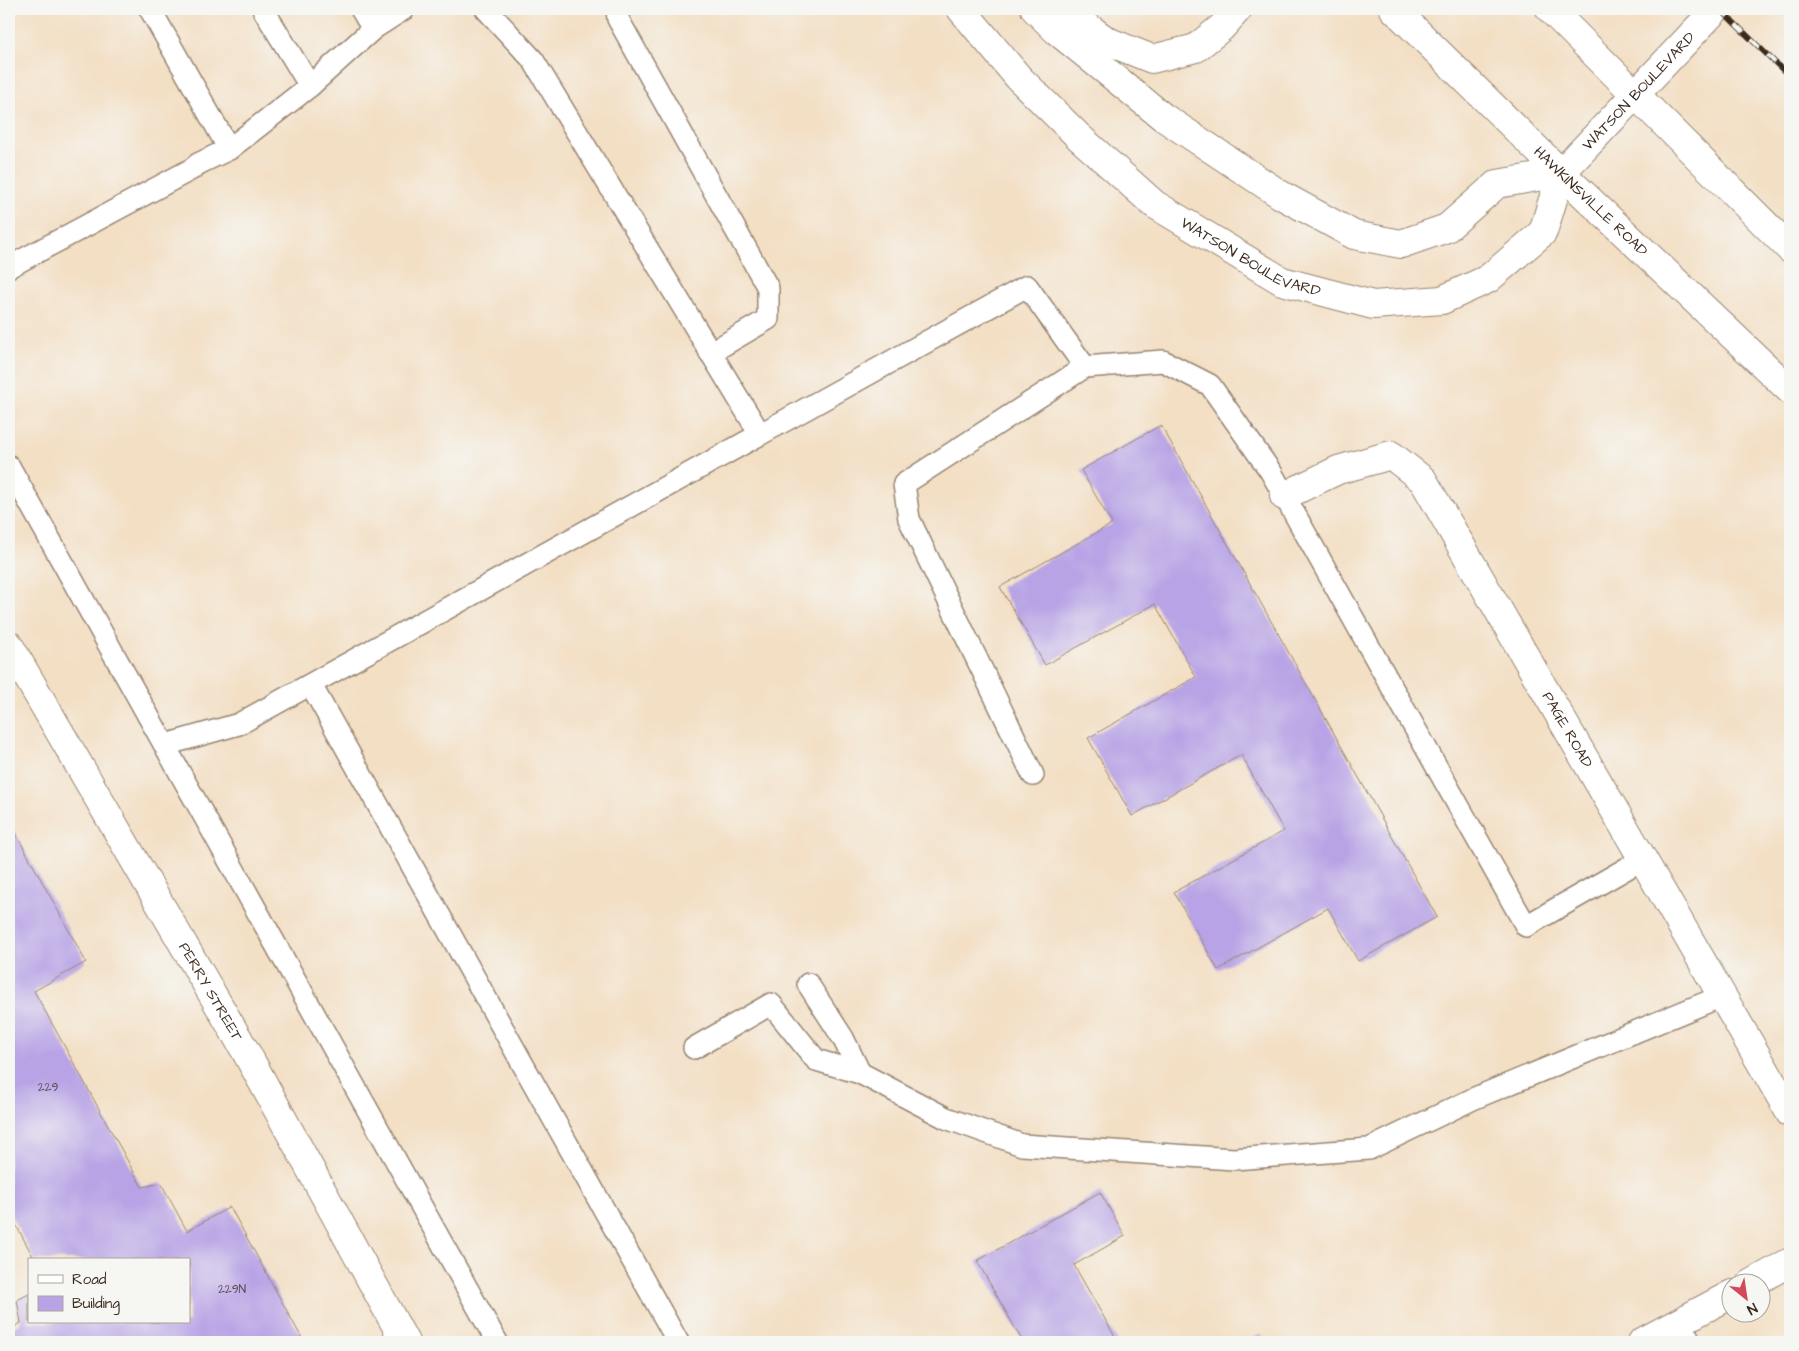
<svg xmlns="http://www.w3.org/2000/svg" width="1799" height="1351" font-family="'Architects Daughter',sans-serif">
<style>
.building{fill:#b7a3e5}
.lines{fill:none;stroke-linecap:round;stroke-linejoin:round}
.lane-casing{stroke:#978471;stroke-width:24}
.street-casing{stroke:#978471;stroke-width:30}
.secondary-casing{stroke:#978471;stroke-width:30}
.primary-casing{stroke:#978471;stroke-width:30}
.lane{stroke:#fff;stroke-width:21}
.street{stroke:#fff;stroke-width:28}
.secondary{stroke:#fff;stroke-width:28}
.primary{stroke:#fff;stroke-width:28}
.rail-casing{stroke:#3b2a1e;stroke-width:5.5}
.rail{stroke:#f6f6f2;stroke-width:4;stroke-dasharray:11;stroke-linecap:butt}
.labels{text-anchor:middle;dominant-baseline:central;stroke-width:4.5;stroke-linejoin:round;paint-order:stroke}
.number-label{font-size:12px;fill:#5a4850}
.street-label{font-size:15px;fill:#3b2a1e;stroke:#f6f6f2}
</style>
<rect width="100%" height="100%" fill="#f6f6f2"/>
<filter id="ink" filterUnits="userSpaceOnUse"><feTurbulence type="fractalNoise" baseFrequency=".02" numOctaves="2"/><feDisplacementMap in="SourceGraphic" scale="10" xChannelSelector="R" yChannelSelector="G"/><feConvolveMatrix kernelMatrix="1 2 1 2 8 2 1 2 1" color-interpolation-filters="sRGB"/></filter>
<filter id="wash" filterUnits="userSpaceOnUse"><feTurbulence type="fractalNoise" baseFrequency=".0096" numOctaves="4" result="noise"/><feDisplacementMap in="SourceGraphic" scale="20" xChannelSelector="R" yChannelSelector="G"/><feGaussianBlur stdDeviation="1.12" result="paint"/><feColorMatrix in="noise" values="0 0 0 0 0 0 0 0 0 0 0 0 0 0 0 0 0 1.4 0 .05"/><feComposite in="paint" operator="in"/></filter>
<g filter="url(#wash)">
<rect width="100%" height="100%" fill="#f3dfc4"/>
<g id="blocks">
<g class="building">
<path d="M1161,425L1437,917L1358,961L1328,908L1218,970L1174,892L1284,831L1241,755L1132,816L1088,738L1196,677L1155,604L1045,665L1000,587L1112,524L1081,470Z"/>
<path d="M9,821L86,962L34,991L142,1187L161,1183L187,1231L230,1207L304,1342H9V1330L21,1323L17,1300L29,1294V1322H189V1260H35L9,1212Z"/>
<path d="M1100,1192L1125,1236L1074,1265L1118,1342H1023L977,1261Z"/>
<path d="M1261,1334L1266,1342H1247Z"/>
</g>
</g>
</g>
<g filter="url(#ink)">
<use href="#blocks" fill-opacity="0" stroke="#978471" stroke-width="1"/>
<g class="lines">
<g class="lane-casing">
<g id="lane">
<path d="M150,9L229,149"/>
<path d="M263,9L310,86"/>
<path d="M361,9L373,29"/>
<path d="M486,9L533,60L760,434"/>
<path d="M617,9L618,19L768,288V319L710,353"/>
<path d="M9,267L192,169L198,164L229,149L255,129L310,86L373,29L404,9"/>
<path d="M1085,367L1163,361L1210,385L1271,472L1526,926L1643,859"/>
<path d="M9,466L497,1342"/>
<path d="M311,685L678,1342"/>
<path d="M165,745L239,724L1027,286L1085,367L904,484L909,519L1033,775"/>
<path d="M808,984L843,1038L860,1073"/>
<path d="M694,1048L771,1004L816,1060L860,1073L946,1118L1022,1145L1234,1159L1369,1149L1475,1098L1722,996"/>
<path d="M1681,1321L1690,1342"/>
</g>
</g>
<g class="street-casing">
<g id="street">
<path id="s1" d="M1284,496L1338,470L1391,455L1423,480L1790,1113"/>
<path id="s2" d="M9,645L246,1052L405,1342"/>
<path d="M1751,1284L1790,1262"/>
<path d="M1642,1342L1732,1294"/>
</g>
</g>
<g class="secondary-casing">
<g id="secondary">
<path id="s3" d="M961,9L1019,78L1079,137L1154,204L1282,281L1373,305L1442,300L1488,279L1543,232L1561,173L1716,9"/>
<path d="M1035,9L1057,31L1163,117L1281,195L1354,235L1401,244L1447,228L1497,184L1561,173"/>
<path d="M1063,9L1107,41L1152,59L1196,48L1222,27L1238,9"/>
</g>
</g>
<g class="primary-casing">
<g id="primary">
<path id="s4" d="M1394,9L1561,173L1790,390"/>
<path d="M1550,9L1790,249"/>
</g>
</g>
<use href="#lane" class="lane"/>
<use href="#street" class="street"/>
<use href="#secondary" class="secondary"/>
<use href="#primary" class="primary"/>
<g class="rail-casing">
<path id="rail" d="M1720,9L1790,77"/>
</g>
<use href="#rail" class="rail"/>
</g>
</g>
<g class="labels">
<g class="number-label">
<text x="48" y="1087">229</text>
<text x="232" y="1289">229N</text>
</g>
<g class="street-label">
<text stroke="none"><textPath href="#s3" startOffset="885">WATSON BOULEVARD</textPath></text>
<text stroke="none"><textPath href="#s4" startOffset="275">HAWKINSVILLE ROAD</textPath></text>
<text stroke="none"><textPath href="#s3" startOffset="386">WATSON BOULEVARD</textPath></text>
<text stroke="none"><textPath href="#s1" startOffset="444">PAGE ROAD</textPath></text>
<text stroke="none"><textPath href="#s2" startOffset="401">PERRY STREET</textPath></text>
</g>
</g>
<rect width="1799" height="1351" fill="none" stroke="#f6f6f2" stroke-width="30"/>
<rect x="28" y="1258" width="162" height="65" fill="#f6f6f2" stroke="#aba49d"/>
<rect x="38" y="1275" width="25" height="8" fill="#ffffff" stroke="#aba49d"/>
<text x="72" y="1284" font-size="15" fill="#3b2a1e">Road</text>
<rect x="38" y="1296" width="25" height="15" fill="#b7a3e5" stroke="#aba49d"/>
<text x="72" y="1308" font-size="15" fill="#3b2a1e">Building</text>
<g transform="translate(1746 1298) rotate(150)"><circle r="24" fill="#f6f6f2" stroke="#aba49d"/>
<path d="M0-4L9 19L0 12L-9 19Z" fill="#d1495b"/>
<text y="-8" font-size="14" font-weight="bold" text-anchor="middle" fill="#3b2a1e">N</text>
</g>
</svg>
